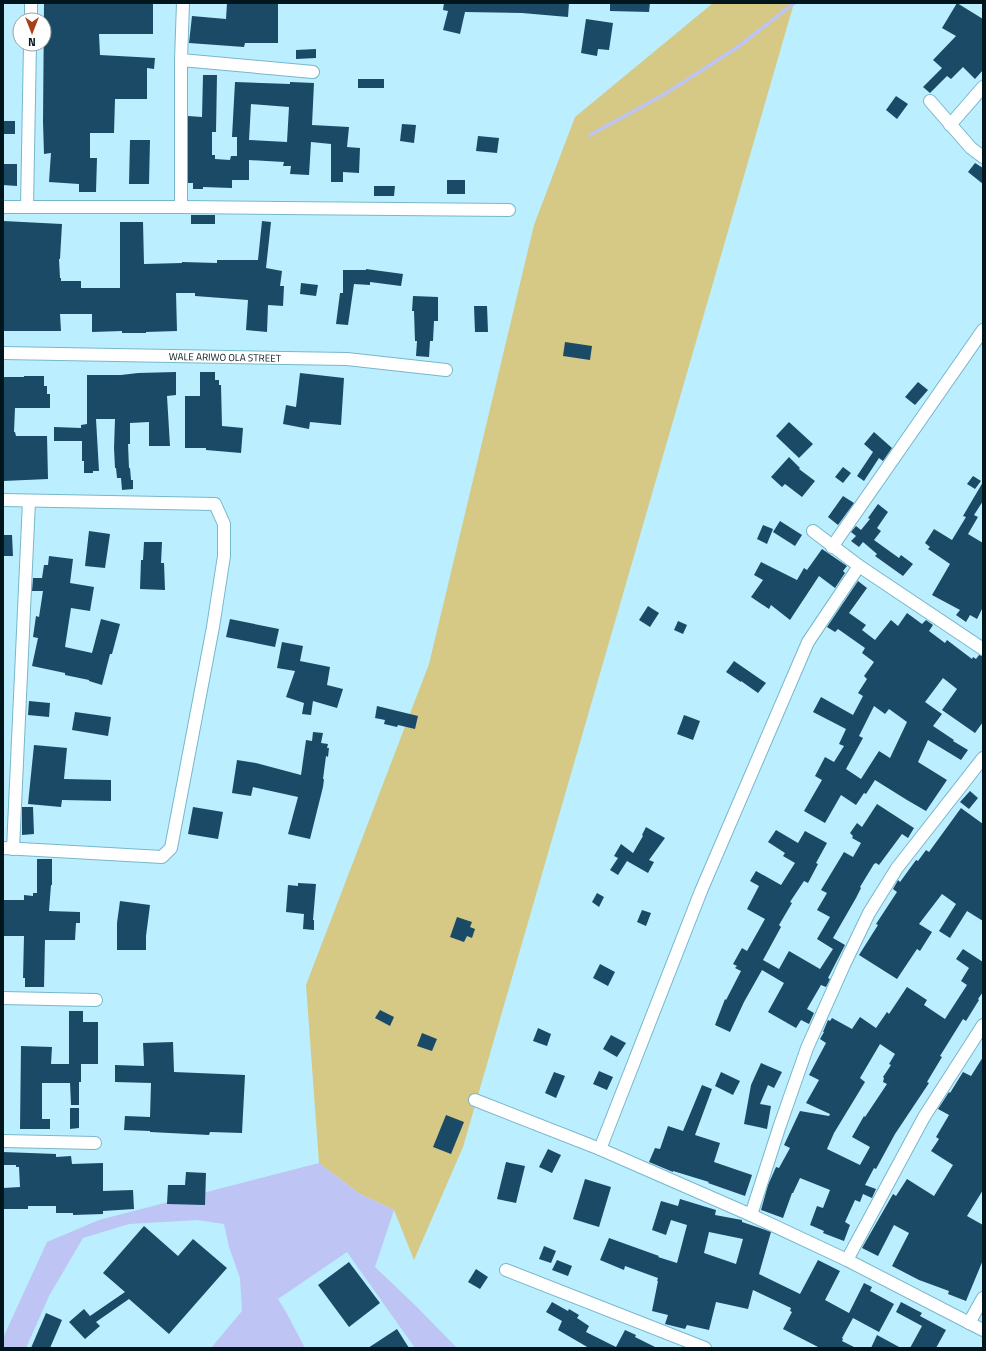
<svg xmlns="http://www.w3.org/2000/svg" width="986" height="1351" font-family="'Titillium Web',sans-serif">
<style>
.green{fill:#d5c985}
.water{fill:#bec4f4}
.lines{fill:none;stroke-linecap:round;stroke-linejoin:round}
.stream{stroke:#bec4f4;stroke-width:3.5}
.building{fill:#1b4a67;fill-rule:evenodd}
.minor-casing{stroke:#78b7cb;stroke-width:14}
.minor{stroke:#fff;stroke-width:12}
.labels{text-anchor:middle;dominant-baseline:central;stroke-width:4;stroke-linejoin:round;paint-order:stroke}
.street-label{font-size:10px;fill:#00151c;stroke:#fff}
</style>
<rect width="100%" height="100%" fill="#bef"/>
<path class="green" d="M713,3H794L463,1147L414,1260L394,1210L360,1194L319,1163L306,985L429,664L534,225L575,117Z"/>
<path class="water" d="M319,1163L360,1194L394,1210L375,1267L417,1307L457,1348H415L347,1252L278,1299L286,1312L305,1348H211L242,1311L240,1278L229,1247L224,1224L197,1220L129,1224L83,1238L49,1296L26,1348H3V1338L47,1242L99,1220Z"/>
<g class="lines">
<path class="stream" d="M590,135L663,95L738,47L794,3"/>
</g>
<g class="building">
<path d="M44,3H153V34H99L100,55L155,58L154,69L147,68V99H115L114,133H90V158H97L96,192H79V184L49,182L51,153L44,154L43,122Z"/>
<path d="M227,3H278V43H245L244,47L189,43L192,16L226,19Z"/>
<path d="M444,3H569L568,17L522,13L465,12L460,34L443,30L448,11L443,10Z"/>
<path d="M610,3H650L649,12L610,11Z"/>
<path d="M957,3L983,19V70L975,79L963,67L951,79L947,76L930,93L923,87L942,68L933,60L956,36L942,28Z"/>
<path d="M586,19L613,23L609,50L598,49L597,56L581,53Z"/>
<path d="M316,49V58L296,59V50Z"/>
<path d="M203,75H217L216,132H212V155H215V159L230,160L231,156H237V137H232L235,82L290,84V82L314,83L312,125L349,127L347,147L360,148L359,173L343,172V182H331V144L311,142L309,175L290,174L291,166H283L284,162L249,160V180H232V188L203,187V189H193V183H188V116L202,117ZM251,104L289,107L287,142L249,140Z"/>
<rect x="358" y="79" width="26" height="9"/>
<path d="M896,96L908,104L897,119L886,110Z"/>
<rect x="3" y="121" width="12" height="13"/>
<path d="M402,124L416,125L414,143L400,141Z"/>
<path d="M478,136L499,138L497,153L476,151Z"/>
<path d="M130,140H150L149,184H129Z"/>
<path d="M975,163L983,168V184L968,172Z"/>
<path d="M3,164H17V186L3,185Z"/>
<rect x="447" y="180" width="18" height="14"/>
<path d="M374,186H395L394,196H374Z"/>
<rect x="191" y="215" width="24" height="9"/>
<path d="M3,221L62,224L60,259H59L60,278H61V281H81V288H120V222H143L144,264L182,263V262L217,263V260H258L262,221L271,222L266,268L282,271L280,286H284L283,306L268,305L267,332L246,330L248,300L195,296V293H176L177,331L146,332V333H122V331L92,332V314H60L61,331H3Z"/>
<path d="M366,269L403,274L401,286L370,282V285L354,284L348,325L336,324L340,293H343V270H366Z"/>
<path d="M301,283L318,285L316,296L300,294Z"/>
<path d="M413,296L438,297V321H434L433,341H430L429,357L416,356L417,341H415L414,311H412Z"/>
<path d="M474,306H487L488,332H475Z"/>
<path d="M565,342L592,346L590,360L563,356Z"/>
<path d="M176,372V395L167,396L170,446H149V422L130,423V444H128L129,468H130L131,480H133V489L122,490L121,478H117L116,468H115L114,448L115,419H96L99,471H93V473H84V461H82V441H54V427L81,428V425L87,424V375H121L138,373Z"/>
<path d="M200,372H215V380H219V385H221L222,426L243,428L241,453L206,450V448H185V396H200Z"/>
<path d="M300,373L344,378L341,425L310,422L309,429L283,424L286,405L296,407Z"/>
<path d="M24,376H44V386H47V394H50V408H15L14,432H15L16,436H47L48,479L3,481V377H24Z"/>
<path d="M918,382L928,390L915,405L905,397Z"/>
<path d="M789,422L813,444L799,458L776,436Z"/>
<path d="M874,432L892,448L883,461L879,458L864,481L857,476L873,452L864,444Z"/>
<path d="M789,457L800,468L799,469L815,481L802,497L785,484L782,487L771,477Z"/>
<path d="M843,467L851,473L843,483L835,477Z"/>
<path d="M973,476L981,481L975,489L967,484Z"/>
<path d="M983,482V501L974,515L978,517L968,534L983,543V607L977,619L970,615L966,622L956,615L960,610L932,595L950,564L928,549L930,547L925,543L934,529L952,540L966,517L963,516Z"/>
<path d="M843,496L854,503L838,525L828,517Z"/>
<path d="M878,504L888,512L877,528L881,531L874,540L899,558L901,555L913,564L903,576L875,556L877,554L863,542L859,547L851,541L856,536L851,532L856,526L861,530L870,519L868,518Z"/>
<path d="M780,521L802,535L795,546L773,532Z"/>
<path d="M763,525L773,529L767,544L757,539Z"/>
<path d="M89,531L110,534L105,568L85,566Z"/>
<path d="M3,535H12L13,556H3Z"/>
<path d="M144,542H162L161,563H164L165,590L140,589L141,560H143Z"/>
<path d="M822,549L847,566L843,571L845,573L835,588L819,576L790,620L771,605L769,609L751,597L763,580L754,575L761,562L797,580L804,568L807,570Z"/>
<path d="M49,556L73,559L70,583L94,587L90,611L71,608L65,647L92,653L101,619L120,624L112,654H110L102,685L89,681V680L65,675V673L32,666L38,638L33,637L36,616L39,617L43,591H32L33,578H42L44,565H48Z"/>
<path d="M858,581L867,588L849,613L866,625L862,630L875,640L891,620L898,626L907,613L922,624L926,620L933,625L929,631L945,643L947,640L972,659L973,657L976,659L979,655L983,656V722L975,733L942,710L957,689L943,678L925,702L942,714L933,726L954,740L953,741L968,750L961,760L928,740L918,762L947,780L926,811L907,800L875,780L866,794L864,793L856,805L841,795L825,823L804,811L822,780L815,776L825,757L834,762L844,746L839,744L846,729L813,712L821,697L853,715L863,696L858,693L867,679L864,676L874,662L862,653L865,648L838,629L835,632L827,627ZM874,706L885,714L889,709L907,722L890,758L879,751L861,779L846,769L863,738L859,736Z"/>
<path d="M648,606L659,613L650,627L639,620Z"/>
<path d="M230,619L279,629L275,647L226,637Z"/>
<path d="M678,621L687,625L683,634L674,630Z"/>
<path d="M282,642L303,646L300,661L330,667L327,685L343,689L337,708L313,701L311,715L302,714L304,703L286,697L295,671L277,668Z"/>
<path d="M734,661L766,683L758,693L741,681V682L726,672Z"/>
<path d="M29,701L50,703L49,717L28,715Z"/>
<path d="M377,706L418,716L415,729L398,725L397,727L384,724L385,720L375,718Z"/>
<path d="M75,712L111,717L108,736L72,730Z"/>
<path d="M684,715L700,721L693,740L677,734Z"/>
<path d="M313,732L323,733L321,743L328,744L327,748H329L328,757L326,756L323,779H324L323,787L310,839L288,834L298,797L253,787L251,796L232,793L237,760L256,763L301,775L306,740L312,741Z"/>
<path d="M34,745L67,748L64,779L111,780V801L62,800L61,807L28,804Z"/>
<path d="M970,791L978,798L969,809L960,802Z"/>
<path d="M877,804L914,828L908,838L902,834L879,865L876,863L874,864L860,887L861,888L856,898L833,938L845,945L828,978L830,979L826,987L821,985L807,1009L814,1013L809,1024L801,1020L796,1028L768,1012L784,983L762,970L744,1002L730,1032L715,1025L725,999L726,1000L741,971L735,968L737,966L733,964L742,948L747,951L765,919L747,909L759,886L750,881L756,871L781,885L795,863L783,856L785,853L768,842L776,830L798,843L805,831L827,843L816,863L818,864L808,883L804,881L790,902L792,903L779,925L781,927L763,960L779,969L789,951L820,969L833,949L817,939L830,917L817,910L827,893L821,890L844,852L853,857L861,843L852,838L853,836L850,833L857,823L862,827Z"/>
<path d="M22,807H33L34,834L22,835Z"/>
<path d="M193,807L223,812L218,839L188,834Z"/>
<path d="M961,808L983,824V921L967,911L950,938L939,931L956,904L942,894L919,924L932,932L920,951L917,949L897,979L859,955L878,925L876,924L897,892L893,889L897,882L898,880L900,882L916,860L918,861L926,850L929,852Z"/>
<path d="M646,827L665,838L649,860L654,862L648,873L627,861L618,875L610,870L618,858L614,856L621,844L633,853L643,836L642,835Z"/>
<path d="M37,859H52V885H51L49,911L80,912V923H76L75,940H45L44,987H25V978H23L24,936H3V900H24V895L33,896V893H37Z"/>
<path d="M298,883L316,884L313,920H314V930L303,929L304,914L286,912L288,885L298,886Z"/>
<path d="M597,893L604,897L599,907L592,902Z"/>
<path d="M120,901L150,905L146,936V950H117V923Z"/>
<path d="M642,910L651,913L646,926L637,922Z"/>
<path d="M457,917L472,922L470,927L475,929L472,938L467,936L464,942L450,937Z"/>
<path d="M963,949L983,962V992L978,999L979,1000L966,1021L963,1019L940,1056L942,1057L927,1082L929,1083L895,1134L876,1169L874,1168L865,1185L876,1189L872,1198L863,1194L860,1202L855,1200L845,1222L850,1225L844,1241L823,1233L824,1231L810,1225L817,1206L823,1208L830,1190L800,1178L793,1193H792L783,1218L761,1210L768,1185L776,1167L779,1168L790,1148L784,1145L800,1111L829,1116L830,1114L806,1103L819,1080L809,1075L826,1043L820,1039L824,1032H823L828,1020L830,1021L832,1018L852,1029L860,1017L876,1028L887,1012L889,1014L907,987L927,1000L924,1005L945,1019L967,985L961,981L969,968L956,959ZM880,1044L895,1054L889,1064L891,1065L883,1077L884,1078L883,1082L887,1084L865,1117L864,1116L852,1137L870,1147L860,1165L827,1149L834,1133L865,1082L860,1078Z"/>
<path d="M600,964L615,972L608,986L593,978Z"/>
<path d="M380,1010L394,1017L390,1026L375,1018Z"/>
<path d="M69,1011H83V1022H98V1064H81V1082H79V1105H71L70,1083H42V1119H50V1129H20L21,1046L52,1047L51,1064H69Z"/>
<path d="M538,1028L551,1034L547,1046L533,1041Z"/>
<path d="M422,1033L437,1039L432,1051L417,1046Z"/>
<path d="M611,1035L626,1043L617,1057L603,1049Z"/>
<path d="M173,1042L174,1072L245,1075L242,1133L210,1132L209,1135L150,1132V1131L124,1130L125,1116L150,1117L151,1083L115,1082V1065L144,1066L143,1043Z"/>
<path d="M983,1057V1190L967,1216L983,1225V1260L966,1301L948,1294L949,1291L919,1280L892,1266L909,1233L894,1225L878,1256L862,1248L893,1194L896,1196L907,1179L934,1196L953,1165L931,1151L939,1139L936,1137L949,1115L938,1109L949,1092L950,1093L963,1072L971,1076Z"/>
<path d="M761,1063L782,1072L774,1088L768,1085L760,1104L771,1106L767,1129L744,1124L751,1085Z"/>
<path d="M599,1071L613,1077L607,1090L593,1084Z"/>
<path d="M554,1072L565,1076L556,1098L545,1093Z"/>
<path d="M721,1072L740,1081L733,1095L715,1086Z"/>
<path d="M702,1085L712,1089L695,1135L720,1143L714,1162L752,1175L745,1196L708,1183L709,1182L673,1171V1172L649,1162L655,1148L660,1149L668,1126L683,1131Z"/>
<path d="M70,1108H79V1128L70,1129Z"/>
<path d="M446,1115L464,1122L451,1154L433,1147Z"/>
<path d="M548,1149L561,1155L552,1173L539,1167Z"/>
<path d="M3,1152L56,1154V1157L71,1156L72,1164L103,1163V1191L133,1190L134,1209L103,1211V1214L73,1215V1213H56V1206H28V1209H3V1188L20,1187L19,1167H16V1165H3Z"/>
<path d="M506,1162L525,1166L516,1203L497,1199Z"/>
<path d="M186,1172L206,1173L205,1205L167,1204L168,1185H185Z"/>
<path d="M585,1179L611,1187L599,1227L573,1219Z"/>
<path d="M680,1199L716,1210L715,1215L742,1220V1222L760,1228L771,1232L759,1274L800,1294L818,1260L840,1271L825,1300L849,1313L864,1283L872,1287L870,1291L894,1304L879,1332L853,1318L842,1338L843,1339L842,1341L856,1348H820L783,1329L792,1312L790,1311L791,1308L753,1290L748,1309L716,1302L709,1330L687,1325L685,1329L665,1324L668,1315L652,1311L658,1281H657L658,1278L625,1266L624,1270L600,1260L609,1238L659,1256L658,1257L677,1263L687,1225L671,1220L666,1235L652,1230L661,1201L678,1206ZM709,1232L743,1239L736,1264L704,1253Z"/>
<path d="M144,1226L178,1256L193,1239L227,1268L169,1334L129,1299L96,1322L100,1326L85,1339L69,1322L84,1309L90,1316L125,1292L103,1273Z"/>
<path d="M544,1246L556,1251L551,1263L539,1259Z"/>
<path d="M557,1260L572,1266L568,1276L552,1270Z"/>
<path d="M349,1262L380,1303L349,1327L318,1285Z"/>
<path d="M476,1269L488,1277L480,1289L468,1282Z"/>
<path d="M552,1302L568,1311L569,1309L579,1315L577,1318L589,1326L586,1332L616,1347L625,1330L636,1335L635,1337L657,1348H589L558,1330L562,1321L546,1312Z"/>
<path d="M901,1302L922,1313L920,1316L946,1330L936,1348H910L922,1326L896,1312Z"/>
<path d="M46,1313L62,1320L50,1348H31Z"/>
<path d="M397,1329L409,1348H368Z"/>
<path d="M877,1335L901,1348H871Z"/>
</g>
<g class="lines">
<g class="minor-casing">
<g id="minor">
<path d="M31,20V3"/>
<path d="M181,60L313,72"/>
<path d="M930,101L971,148L983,157"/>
<path d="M950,125L983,87"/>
<path d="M3,207H181V60L183,3"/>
<path d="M27,207L30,44"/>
<path d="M181,207L509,210"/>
<path id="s1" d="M3,353L347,359L446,370"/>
<path d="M3,500L215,504L224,524V556L213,627L171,848L162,857L3,848"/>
<path d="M813,531L859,566L983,649"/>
<path d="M832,547L983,330"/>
<path d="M13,849L29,501"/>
<path d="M3,998L96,1000"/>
<path d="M475,1100L600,1149L751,1215L847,1260L983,1330"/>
<path d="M3,1141L95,1143"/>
<path d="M600,1149L701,891L808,642L859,566"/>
<path d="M751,1215L779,1128L807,1048L844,965L869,913L897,868L983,758"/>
<path d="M847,1260L924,1117L983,1025"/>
<path d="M506,1270L705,1348"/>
<path d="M969,1323L983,1298"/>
</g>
</g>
<use href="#minor" class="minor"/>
</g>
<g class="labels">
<g class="street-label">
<text stroke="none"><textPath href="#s1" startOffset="222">WALE ARIWO OLA STREET</textPath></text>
</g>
</g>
<rect width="986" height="1351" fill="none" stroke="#00151c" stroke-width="8"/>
<g transform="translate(32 32) rotate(180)"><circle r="19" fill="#ffffff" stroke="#99a1a4"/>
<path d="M0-3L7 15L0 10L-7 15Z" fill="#a74119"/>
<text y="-6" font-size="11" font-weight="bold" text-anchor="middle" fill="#00151c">N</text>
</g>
</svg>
